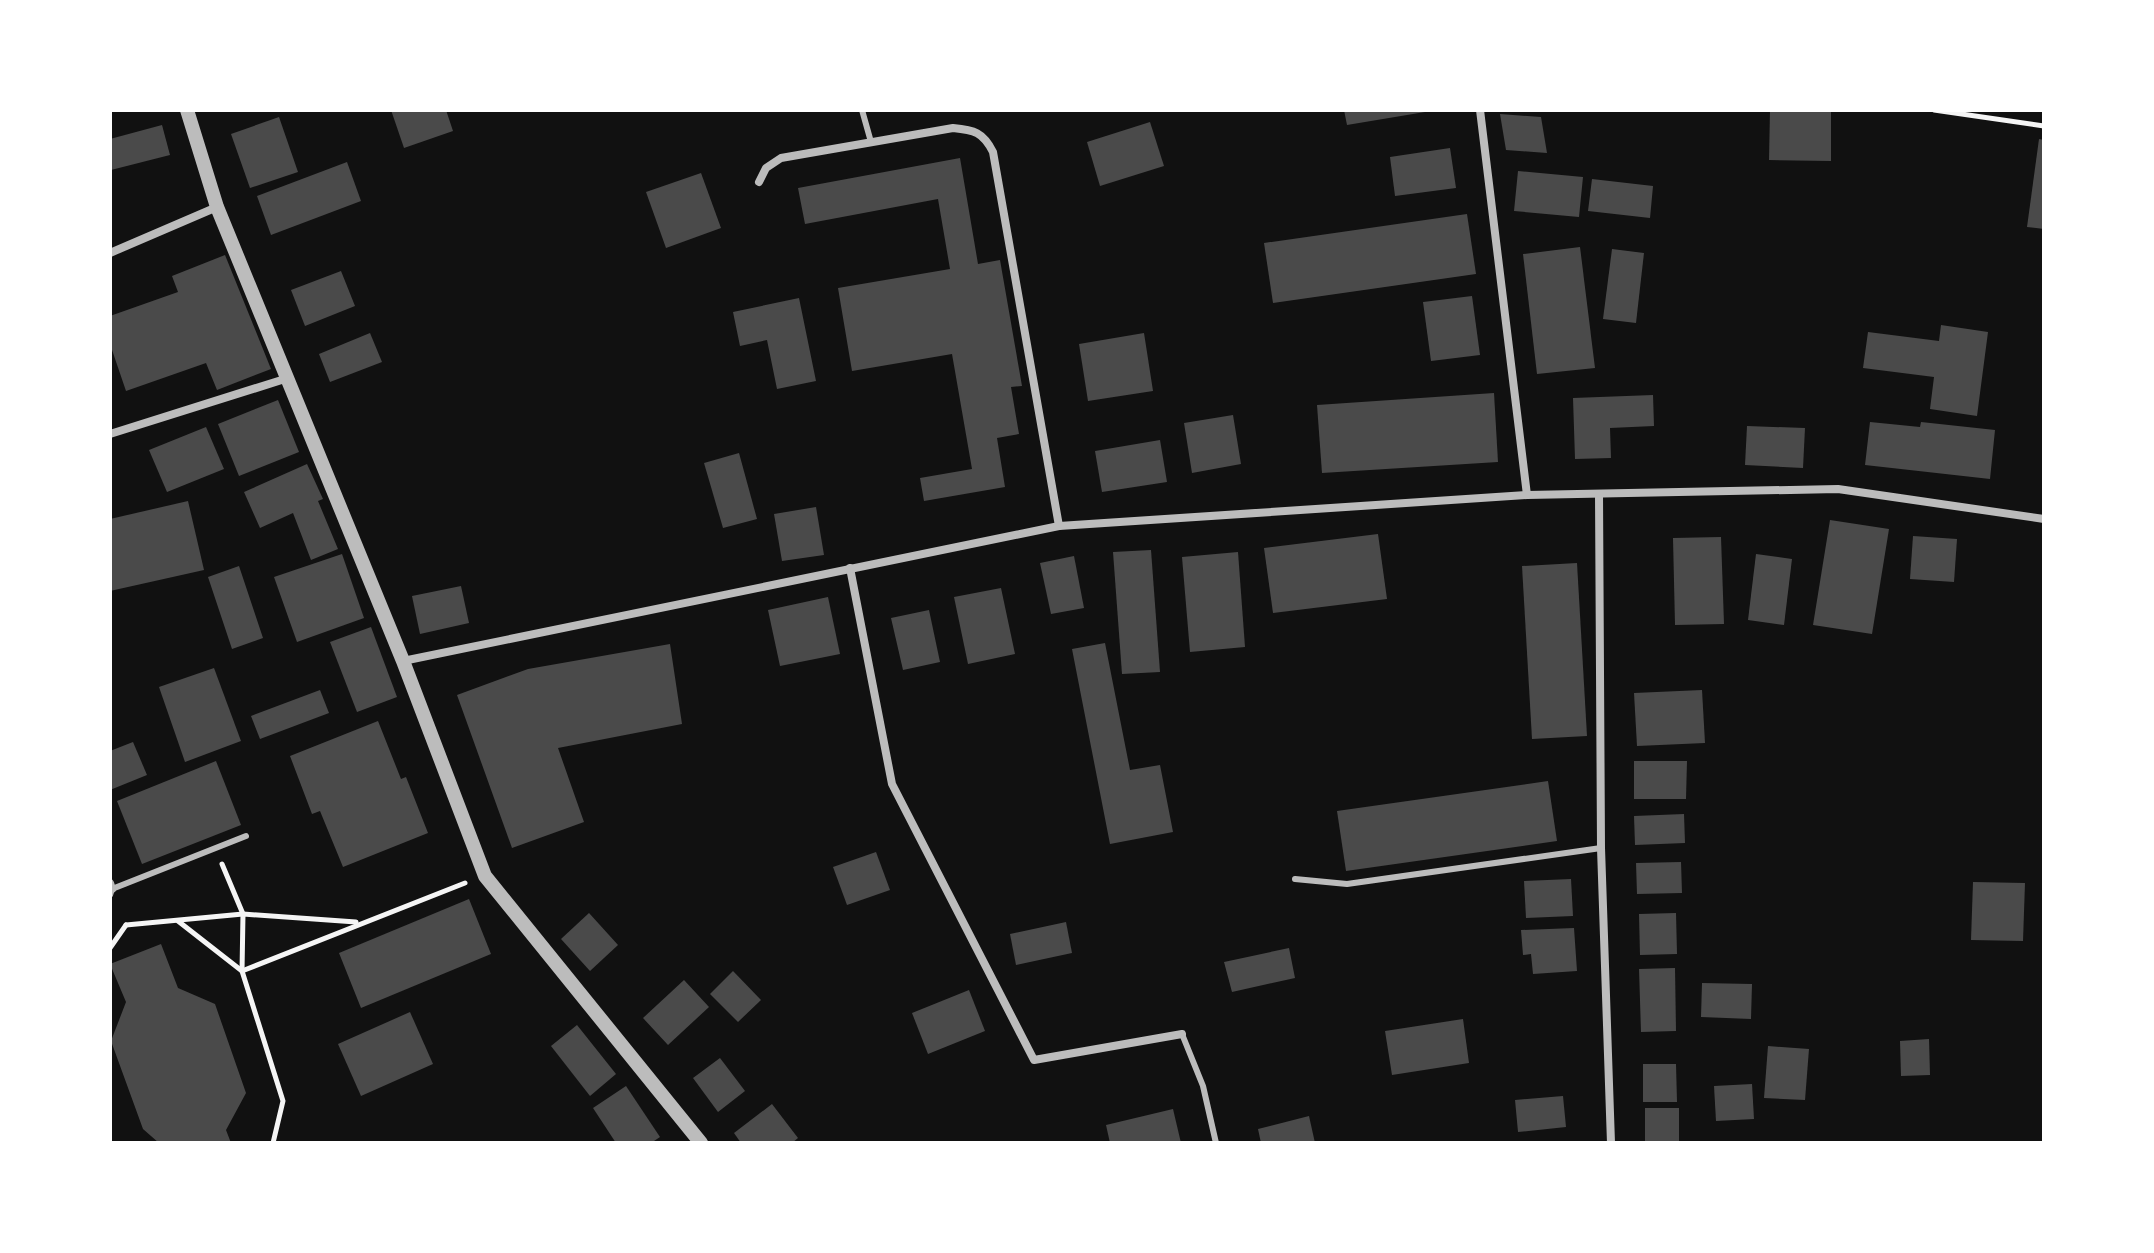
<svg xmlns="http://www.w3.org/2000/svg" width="2154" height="1253" font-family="Karla,sans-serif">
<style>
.building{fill:#4a4a4a}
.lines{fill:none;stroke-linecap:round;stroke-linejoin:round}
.path{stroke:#f5f5f5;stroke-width:5}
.service{stroke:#bcbcbc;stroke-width:6}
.minor{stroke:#bcbcbc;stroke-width:8}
.tertiary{stroke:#bcbcbc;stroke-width:14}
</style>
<rect width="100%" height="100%" fill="#111"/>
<g class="building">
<path d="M391,110H446L453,131L404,148Z"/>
<path d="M1344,110H1425V112L1347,125Z"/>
<path d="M1770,110H1831V161L1769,160Z"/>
<path d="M1500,114L1541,117L1547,153L1506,150Z"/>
<path d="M279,117L298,172L250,188L231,134Z"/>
<path d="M1150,122L1164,166L1100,186L1087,142Z"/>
<path d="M162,125L170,155L111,170L110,139Z"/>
<path d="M2039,139L2044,140V229L2027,227Z"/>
<path d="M1450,148L1456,188L1395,196L1390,157Z"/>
<path d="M960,158L978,264L1000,260L1022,386L1011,387L1019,434L997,438L1005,487L924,501L920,478L972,469L952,354L852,371L838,288L950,269L938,199L805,224L798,188Z"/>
<path d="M347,162L361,201L271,235L257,196Z"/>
<path d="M1518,171L1583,177L1579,217L1514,211Z"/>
<path d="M701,173L721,228L666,248L646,192Z"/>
<path d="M1592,179L1653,186L1650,218L1588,211Z"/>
<path d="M1467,214L1476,274L1273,303L1264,243Z"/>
<path d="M1580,247L1595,368L1537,374L1523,254Z"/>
<path d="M1612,249L1644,253L1636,323L1603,319Z"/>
<path d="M225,255L271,369L217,390L206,363L126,391L110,344V316L178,292L172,276Z"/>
<path d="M341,271L355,306L305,326L291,290Z"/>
<path d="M1472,296L1480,355L1431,361L1423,302Z"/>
<path d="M799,298L816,381L777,389L767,340L740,346L733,312Z"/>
<path d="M1941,325L1988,332L1977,416L1930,409L1934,377L1863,368L1868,332L1939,341Z"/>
<path d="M370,333L382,362L330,382L319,354Z"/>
<path d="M1144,333L1153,391L1088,401L1079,344Z"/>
<path d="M1494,393L1498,462L1322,473L1317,405Z"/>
<path d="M1653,395L1654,426L1610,428L1611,458L1575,459L1573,398Z"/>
<path d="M278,400L299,452L239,476L218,424Z"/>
<path d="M1233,415L1241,464L1192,473L1184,423Z"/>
<path d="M1870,422L1920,427L1921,422L1995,430L1990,479L1865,465Z"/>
<path d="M1747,426L1805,428L1803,468L1745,465Z"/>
<path d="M206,427L224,469L167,492L149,450Z"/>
<path d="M1160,440L1167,482L1102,492L1095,451Z"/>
<path d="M739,453L757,519L723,528L704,463Z"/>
<path d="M307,464L323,499L318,501L338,549L311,560L293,513L260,528L244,492Z"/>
<path d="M188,501L204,570L110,591V519Z"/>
<path d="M816,507L824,555L782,561L774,514Z"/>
<path d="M1830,520L1889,529L1872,634L1813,625Z"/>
<path d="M1378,534L1387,599L1273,613L1264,548Z"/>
<path d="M1913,536L1957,539L1954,582L1910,579Z"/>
<path d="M1721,537L1724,624L1675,625L1673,538Z"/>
<path d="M1151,550L1160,672L1122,674L1113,552Z"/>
<path d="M1238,552L1245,647L1190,652L1182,557Z"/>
<path d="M342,554L364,618L297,642L274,577Z"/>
<path d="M1756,554L1792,559L1784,625L1748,620Z"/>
<path d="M1074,556L1084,608L1051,614L1040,563Z"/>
<path d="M1577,563L1587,736L1532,739L1522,566Z"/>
<path d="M239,566L263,638L232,649L208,577Z"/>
<path d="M461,586L469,623L420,634L412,596Z"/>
<path d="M1001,588L1015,654L968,664L954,597Z"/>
<path d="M828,597L840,654L780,666L768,610Z"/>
<path d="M929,610L940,662L903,670L891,618Z"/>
<path d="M371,627L397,697L357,712L330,642Z"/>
<path d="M1105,643L1130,770L1160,765L1173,832L1110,844L1072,649Z"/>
<path d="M670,644L682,724L558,748L584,822L512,848L457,695L528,669Z"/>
<path d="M214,668L241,741L185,762L159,687Z"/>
<path d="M320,690L329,713L260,739L251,716Z"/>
<path d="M1702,690L1705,743L1637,746L1634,693Z"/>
<path d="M378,721L401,779L406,777L428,833L343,867L320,811L312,814L290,756Z"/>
<path d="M133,742L147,775L110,790V751Z"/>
<path d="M216,761L241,825L142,864L117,801Z"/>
<path d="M1634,761H1687L1686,799H1634Z"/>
<path d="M1548,781L1557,841L1346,871L1337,811Z"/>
<path d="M1684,814L1685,843L1635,845L1634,816Z"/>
<path d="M876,852L890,890L847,905L833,867Z"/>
<path d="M1681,862L1682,893L1637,894L1636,863Z"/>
<path d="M1571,879L1573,916L1526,918L1524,881Z"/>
<path d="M1973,882L2025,883L2023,941L1971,940Z"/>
<path d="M469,899L491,954L361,1008L339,953Z"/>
<path d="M589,913L618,945L590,971L561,939Z"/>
<path d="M1676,913L1677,954L1640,955L1639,914Z"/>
<path d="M1066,922L1072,953L1016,965L1010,934Z"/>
<path d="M1574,928L1577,971L1533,974L1531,954L1523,955L1521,930Z"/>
<path d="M161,944L178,988L215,1004L246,1093L226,1130L231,1143H159L143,1129L111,1041L126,1002L110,964Z"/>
<path d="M1289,948L1295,978L1232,992L1224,962Z"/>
<path d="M1675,968L1676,1031L1641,1032L1639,969Z"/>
<path d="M733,971L761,1000L738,1022L710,994Z"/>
<path d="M684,980L709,1007L668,1045L643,1018Z"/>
<path d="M1702,983L1752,984L1751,1019L1701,1017Z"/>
<path d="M969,990L985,1031L928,1054L912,1013Z"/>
<path d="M410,1012L433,1064L361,1096L338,1044Z"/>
<path d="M1463,1019L1469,1063L1392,1075L1385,1031Z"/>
<path d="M577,1025L616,1074L590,1096L551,1046Z"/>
<path d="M1929,1039L1930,1075L1901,1076L1900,1041Z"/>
<path d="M1768,1046L1809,1049L1805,1100L1764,1098Z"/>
<path d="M720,1058L745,1091L718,1112L693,1078Z"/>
<path d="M1643,1064H1676L1677,1102H1643Z"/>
<path d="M1752,1084L1754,1119L1716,1121L1714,1086Z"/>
<path d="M626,1086L660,1137L651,1143H616L593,1108Z"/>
<path d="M1563,1096L1566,1127L1518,1132L1515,1100Z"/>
<path d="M772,1104L798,1138L792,1143H741L734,1133Z"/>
<rect x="1645" y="1108" width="34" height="35"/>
<path d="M1173,1109L1181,1143H1110L1106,1125Z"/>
<path d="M1309,1116L1315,1143H1261L1258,1129Z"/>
</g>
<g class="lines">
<g class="path">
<path d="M1934,110L2044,126"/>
<path d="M222,864L243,914L242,971L283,1101L273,1143"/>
<path d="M178,921L242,971L465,883"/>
<path d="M126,925L243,914L356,922"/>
<path d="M110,948L126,925"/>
</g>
<g class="service">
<path d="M862,110L871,142"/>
<path d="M1295,879L1347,884L1601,848"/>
<path d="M110,895L112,889L246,836"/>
<path d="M1182,1034L1203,1086L1216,1143"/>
</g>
<g class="minor">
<path d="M1480,110L1527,495"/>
<path d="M759,182L766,168L781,158L953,128C974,130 983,132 993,152L1059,526"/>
<path d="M110,253L217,207"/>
<path d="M110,434L288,378"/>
<path d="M1599,494L1601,848L1611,1143"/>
<path d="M850,568L892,784L1034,1060L1182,1034"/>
<path d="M403,661L1059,526L1527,495L1838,489L2044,519"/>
<path d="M110,883L112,889"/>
</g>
<path class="tertiary" d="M187,110L217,207L403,661L485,876L701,1143"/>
</g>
<rect width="2154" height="1253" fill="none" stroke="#ffffff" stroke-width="224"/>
</svg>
